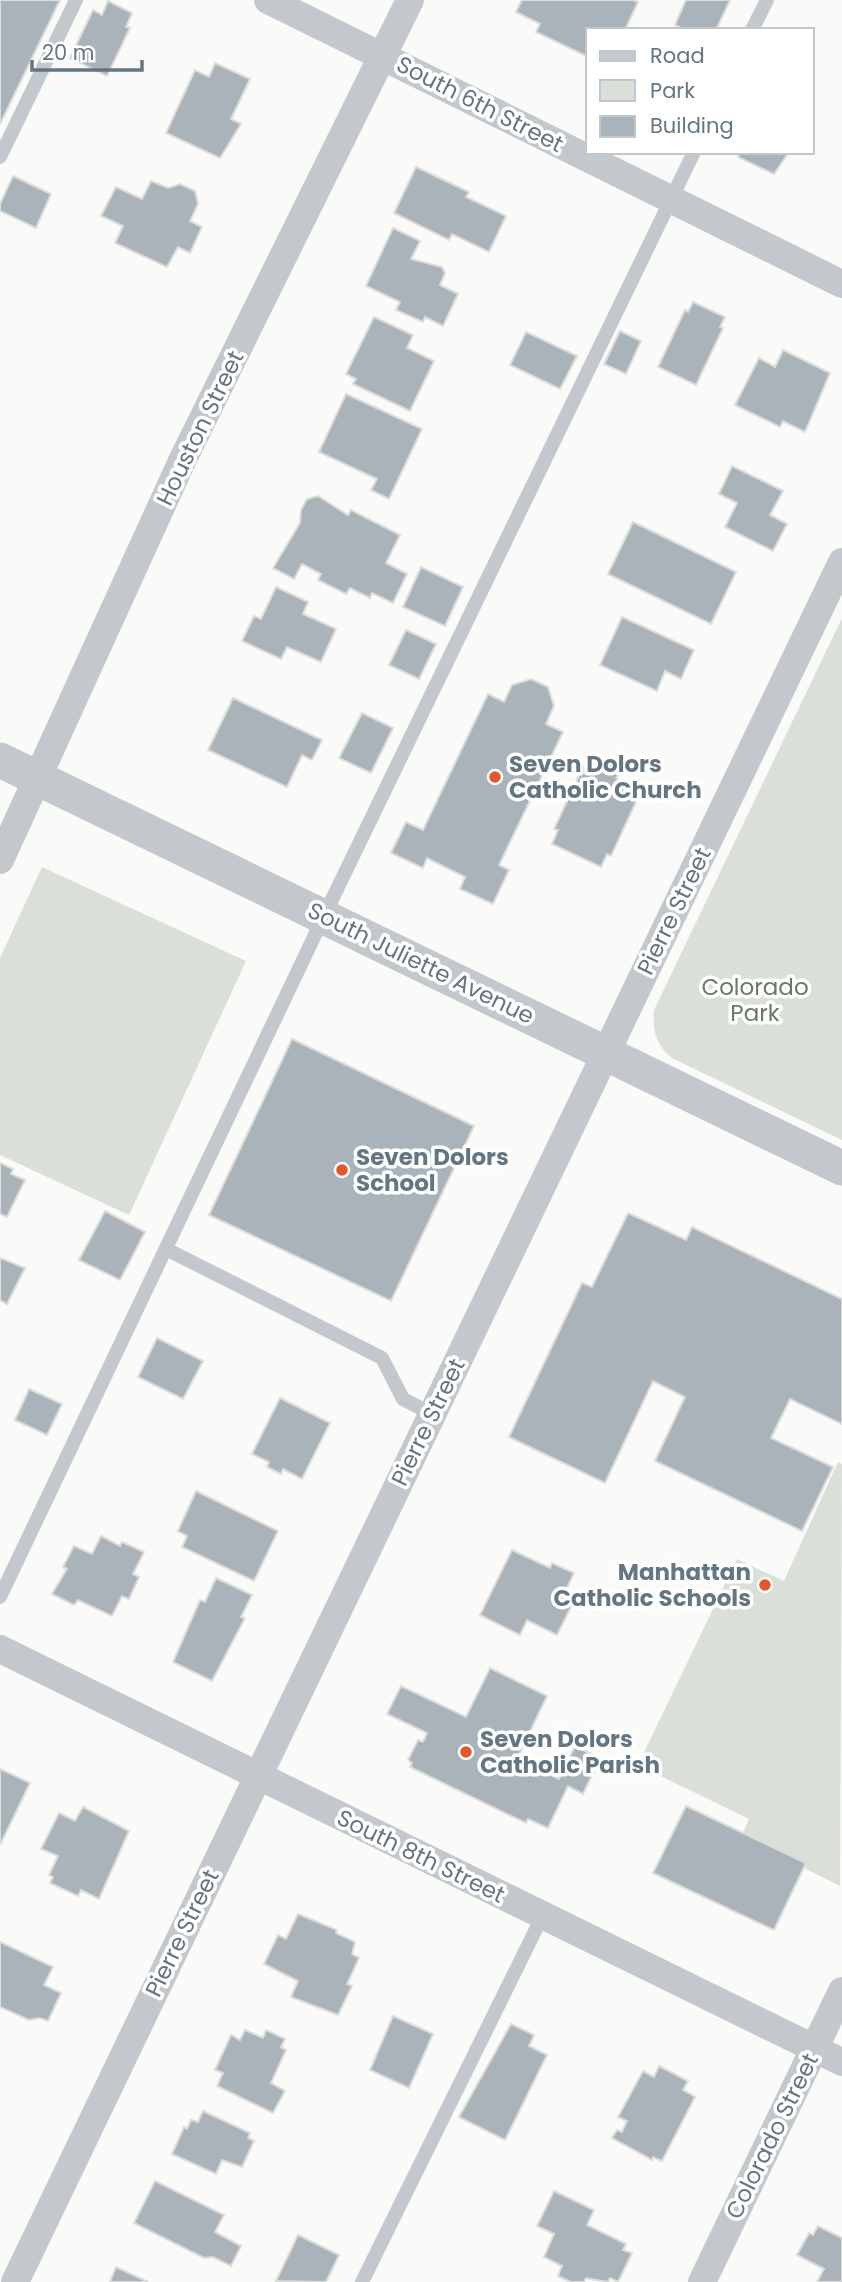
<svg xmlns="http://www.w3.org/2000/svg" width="842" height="2282" font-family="Poppins,sans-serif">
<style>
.green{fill:#dadfd7}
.building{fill:#aab3b9;stroke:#dcdcda;stroke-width:2}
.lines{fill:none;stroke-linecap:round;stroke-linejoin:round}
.service{stroke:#c3c8cc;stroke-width:14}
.minor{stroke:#c3c8cc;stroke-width:28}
.tertiary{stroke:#c3c8cc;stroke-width:35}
.poi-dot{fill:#e4572e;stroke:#fff;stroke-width:2.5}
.labels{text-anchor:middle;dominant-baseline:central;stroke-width:7;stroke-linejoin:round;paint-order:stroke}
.street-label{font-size:23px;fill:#657683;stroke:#fff}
.poi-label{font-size:23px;font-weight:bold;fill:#657683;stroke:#fff;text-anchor:start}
.park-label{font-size:23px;fill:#687a64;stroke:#fff}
</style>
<rect width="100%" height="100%" fill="#fafaf8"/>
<g class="green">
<path d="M842,618V1140L672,1058C655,1044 653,1031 654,1010Z"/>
<path d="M42,867L246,961L129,1215L0,1155V958Z"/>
<path d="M838,1462L842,1464L840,1886L804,1868L806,1863L743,1833L749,1819L638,1765L737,1559L784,1581Z"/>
</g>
<g class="building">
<path d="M0,0H60L0,124Z"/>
<path d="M522,0H633L638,2L625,30H588L586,56L536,32L540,24L516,12Z"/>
<path d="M686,0H730L716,30H686L675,25Z"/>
<path d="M108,1L132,13L126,27L130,28L107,76L70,58L93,10L102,15Z"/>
<path d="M215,63L250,79L231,119L241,124L220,158L166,133L195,70L209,77Z"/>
<path d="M740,152H789L774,174L738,157Z"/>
<path d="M416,167L469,192L466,197L506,216L489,252L452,234L449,240L394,213Z"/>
<path d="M13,176L51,194L36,228L0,211V204Z"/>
<path d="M151,181L168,188L180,184L195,191L198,204L190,221L202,227L190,253L178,247L167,267L115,243L123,226L101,216L116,187L142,199Z"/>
<path d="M393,228L420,241L411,259L442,267L445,273L440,285L458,294L443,326L425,317L423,322L396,310L400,302L366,286Z"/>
<path d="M693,302L725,317L720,327L723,328L696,385L658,367L685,310L688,312Z"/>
<path d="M374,317L413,335L407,348L434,361L410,411L353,384L356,379L346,374Z"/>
<path d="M620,331L641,341L626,374L604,364Z"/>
<path d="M526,332L577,356L560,389L510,365Z"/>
<path d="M783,350L830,373L805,432L783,421L780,427L735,405L759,358L775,367Z"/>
<path d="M346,394L422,429L389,499L371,490L377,479L319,452Z"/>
<path d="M732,466L783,491L770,515L787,524L773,551L725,527L737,503L719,494Z"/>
<path d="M318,496L348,515L351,510L400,535L386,563L407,574L393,603L372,593L370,598L350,588L346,594L318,580L321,574L302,564L294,579L273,568L300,523L301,510L307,499Z"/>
<path d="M633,522L736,572L711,624L608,574Z"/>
<path d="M421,567L463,587L445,626L403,607Z"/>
<path d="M276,587L308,602L303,614L336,629L321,662L287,647L281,659L242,641L254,616L261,619Z"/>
<path d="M622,617L694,650L681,679L665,671L657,691L600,665Z"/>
<path d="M406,630L436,644L419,679L389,665Z"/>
<path d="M531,679L548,687L554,706L546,724L563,732L499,865L509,870L493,904L460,889L465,877L427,858L423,868L391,853L406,822L423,830L488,694L504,702L512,685Z"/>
<path d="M233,698L322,740L312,760L302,755L287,787L208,750Z"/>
<path d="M362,713L393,728L371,773L339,758Z"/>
<path d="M598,758L621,769L616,778L641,791L611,856L607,854L601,867L552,844L558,830L554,829L585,763L593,767Z"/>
<path d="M292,1039L474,1126L391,1301L209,1215Z"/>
<path d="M0,1163L13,1169L11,1174L25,1180L7,1217L0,1214Z"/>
<path d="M105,1211L145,1232L120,1280L79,1260Z"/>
<path d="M628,1213L686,1240L692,1227L842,1299V1424L790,1399L771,1438L833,1467L802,1531L655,1461L685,1397L653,1381L605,1483L509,1437L582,1283L592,1287Z"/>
<path d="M0,1258L25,1268L7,1304L0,1300Z"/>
<path d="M157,1338L203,1361L183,1399L138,1377Z"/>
<path d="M29,1389L62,1404L47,1435L15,1420Z"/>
<path d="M280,1398L330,1423L302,1479L283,1469L281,1474L267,1467L269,1462L252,1454Z"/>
<path d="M196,1491L278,1531L254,1581L182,1547L187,1536L178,1531Z"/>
<path d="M101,1536L120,1546L122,1542L144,1552L133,1574L139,1577L129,1599L122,1596L112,1616L78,1600L74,1605L52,1594L67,1569L63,1567L74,1546L92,1554Z"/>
<path d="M512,1550L550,1568L552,1563L574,1573L563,1596L574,1601L557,1635L527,1620L520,1635L480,1615Z"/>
<path d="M216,1578L252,1595L241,1617L245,1618L212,1681L173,1662L200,1600L205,1602Z"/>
<path d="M490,1668L547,1696L517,1759L559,1779L575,1746L600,1758L583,1794L568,1786L548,1828L528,1819L526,1823L410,1767L412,1763L408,1760L418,1740L423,1742L427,1733L387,1714L401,1686L466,1717Z"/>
<path d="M0,1769L30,1783L1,1843L0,1842Z"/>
<path d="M686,1806L806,1863L774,1930L653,1873Z"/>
<path d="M83,1807L129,1831L99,1899L81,1890L78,1896L50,1883L53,1877L49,1875L58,1856L41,1849L59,1813L75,1821Z"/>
<path d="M298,1914L337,1930L336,1933L355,1942L352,1954L359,1958L347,1984L352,1986L338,2015L291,1997L298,1981L264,1964L278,1935L286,1939Z"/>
<path d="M0,1942L53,1967L44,1985L61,1993L48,2021L40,2018L29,2020L0,2007Z"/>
<path d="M393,2016L433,2034L409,2088L370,2070Z"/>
<path d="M511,2024L534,2035L529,2046L547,2055L505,2140L459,2117Z"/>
<path d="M245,2030L263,2038L266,2030L285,2039L281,2047L286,2050L271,2083L285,2091L273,2113L217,2086L223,2073L215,2070L231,2035L240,2040Z"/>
<path d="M659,2066L688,2081L683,2090L695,2097L662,2161L653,2157L652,2160L612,2138L617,2130L622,2132L627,2121L618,2117L643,2071L654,2077Z"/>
<path d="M203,2111L250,2133L248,2138L254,2141L242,2167L222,2160L216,2174L172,2154L184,2127L187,2129L191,2120L198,2122Z"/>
<path d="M155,2181L224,2215L215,2232L241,2246L231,2266L213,2257L204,2258L134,2223Z"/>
<path d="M554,2191L594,2210L587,2225L626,2244L623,2250L632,2253L618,2282L610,2278L608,2282L586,2278L584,2282H571L558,2276L562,2266L544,2257L554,2234L537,2226Z"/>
<path d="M818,2226L842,2238V2282H817L824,2269L797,2255L809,2233L813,2235Z"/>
<path d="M298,2235L339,2255L326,2282L276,2281Z"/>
<path d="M116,2267L148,2282H110Z"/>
</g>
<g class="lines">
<g class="service">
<path d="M752,30L767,0"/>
<path d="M0,157L76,0"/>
<path d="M166,1249L382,1358L403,1399L432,1414"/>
<path d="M0,1597L324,916L694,152"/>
<path d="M362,2282L543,1915"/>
</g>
<g class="minor">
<path d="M268,0L842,284"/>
<path d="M0,860L182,461L410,0"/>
<path d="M0,1649L842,2062"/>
<path d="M15,2282L842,562"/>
<path d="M702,2282L842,1991"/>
</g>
<path class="tertiary" d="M0,760L842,1168"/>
</g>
<g class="poi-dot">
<circle cx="495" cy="777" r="7"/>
<circle cx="342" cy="1170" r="7"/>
<circle cx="765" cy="1585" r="7"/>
<circle cx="466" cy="1752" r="7"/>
</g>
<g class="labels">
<g class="street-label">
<text transform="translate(480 104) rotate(27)">South 6th Street</text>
<text transform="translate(200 428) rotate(-64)">Houston Street</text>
<text transform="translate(674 911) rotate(-64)">Pierre Street</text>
<text transform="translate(421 963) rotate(26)">South Juliette Avenue</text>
<text transform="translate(428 1422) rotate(-64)">Pierre Street</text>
<text transform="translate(421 1856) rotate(26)">South 8th Street</text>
<text transform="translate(182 1933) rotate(-64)">Pierre Street</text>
<text transform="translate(772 2136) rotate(-64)">Colorado Street</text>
</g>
<g class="poi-label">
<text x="509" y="764">Seven Dolors<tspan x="509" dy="26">Catholic Church</tspan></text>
<text x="356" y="1157">Seven Dolors<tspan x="356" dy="26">School</tspan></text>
<text x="751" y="1572" text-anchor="end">Manhattan<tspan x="751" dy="26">Catholic Schools</tspan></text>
<text x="480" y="1739">Seven Dolors<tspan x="480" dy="26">Catholic Parish</tspan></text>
</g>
<g class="park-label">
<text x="755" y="987">Colorado<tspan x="755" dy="26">Park</tspan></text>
</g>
</g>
<rect x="586" y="28" width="228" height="126" fill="#ffffff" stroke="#c1c8cd" stroke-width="2"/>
<rect x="600" y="51" width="35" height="10" fill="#c3c8cc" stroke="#c1c8cd" stroke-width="2"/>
<text x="650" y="63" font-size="21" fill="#657683">Road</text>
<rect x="600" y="80" width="35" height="21" fill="#dadfd7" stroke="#c1c8cd" stroke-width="2"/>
<text x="650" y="98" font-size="21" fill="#657683">Park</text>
<rect x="600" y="116" width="35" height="21" fill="#aab3b9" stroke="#c1c8cd" stroke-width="2"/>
<text x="650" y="133" font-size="21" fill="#657683">Building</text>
<path d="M32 60v10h110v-10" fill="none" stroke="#657683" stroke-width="3.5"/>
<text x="42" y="60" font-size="21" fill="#657683" stroke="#ffffff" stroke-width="5" paint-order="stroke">20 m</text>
</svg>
